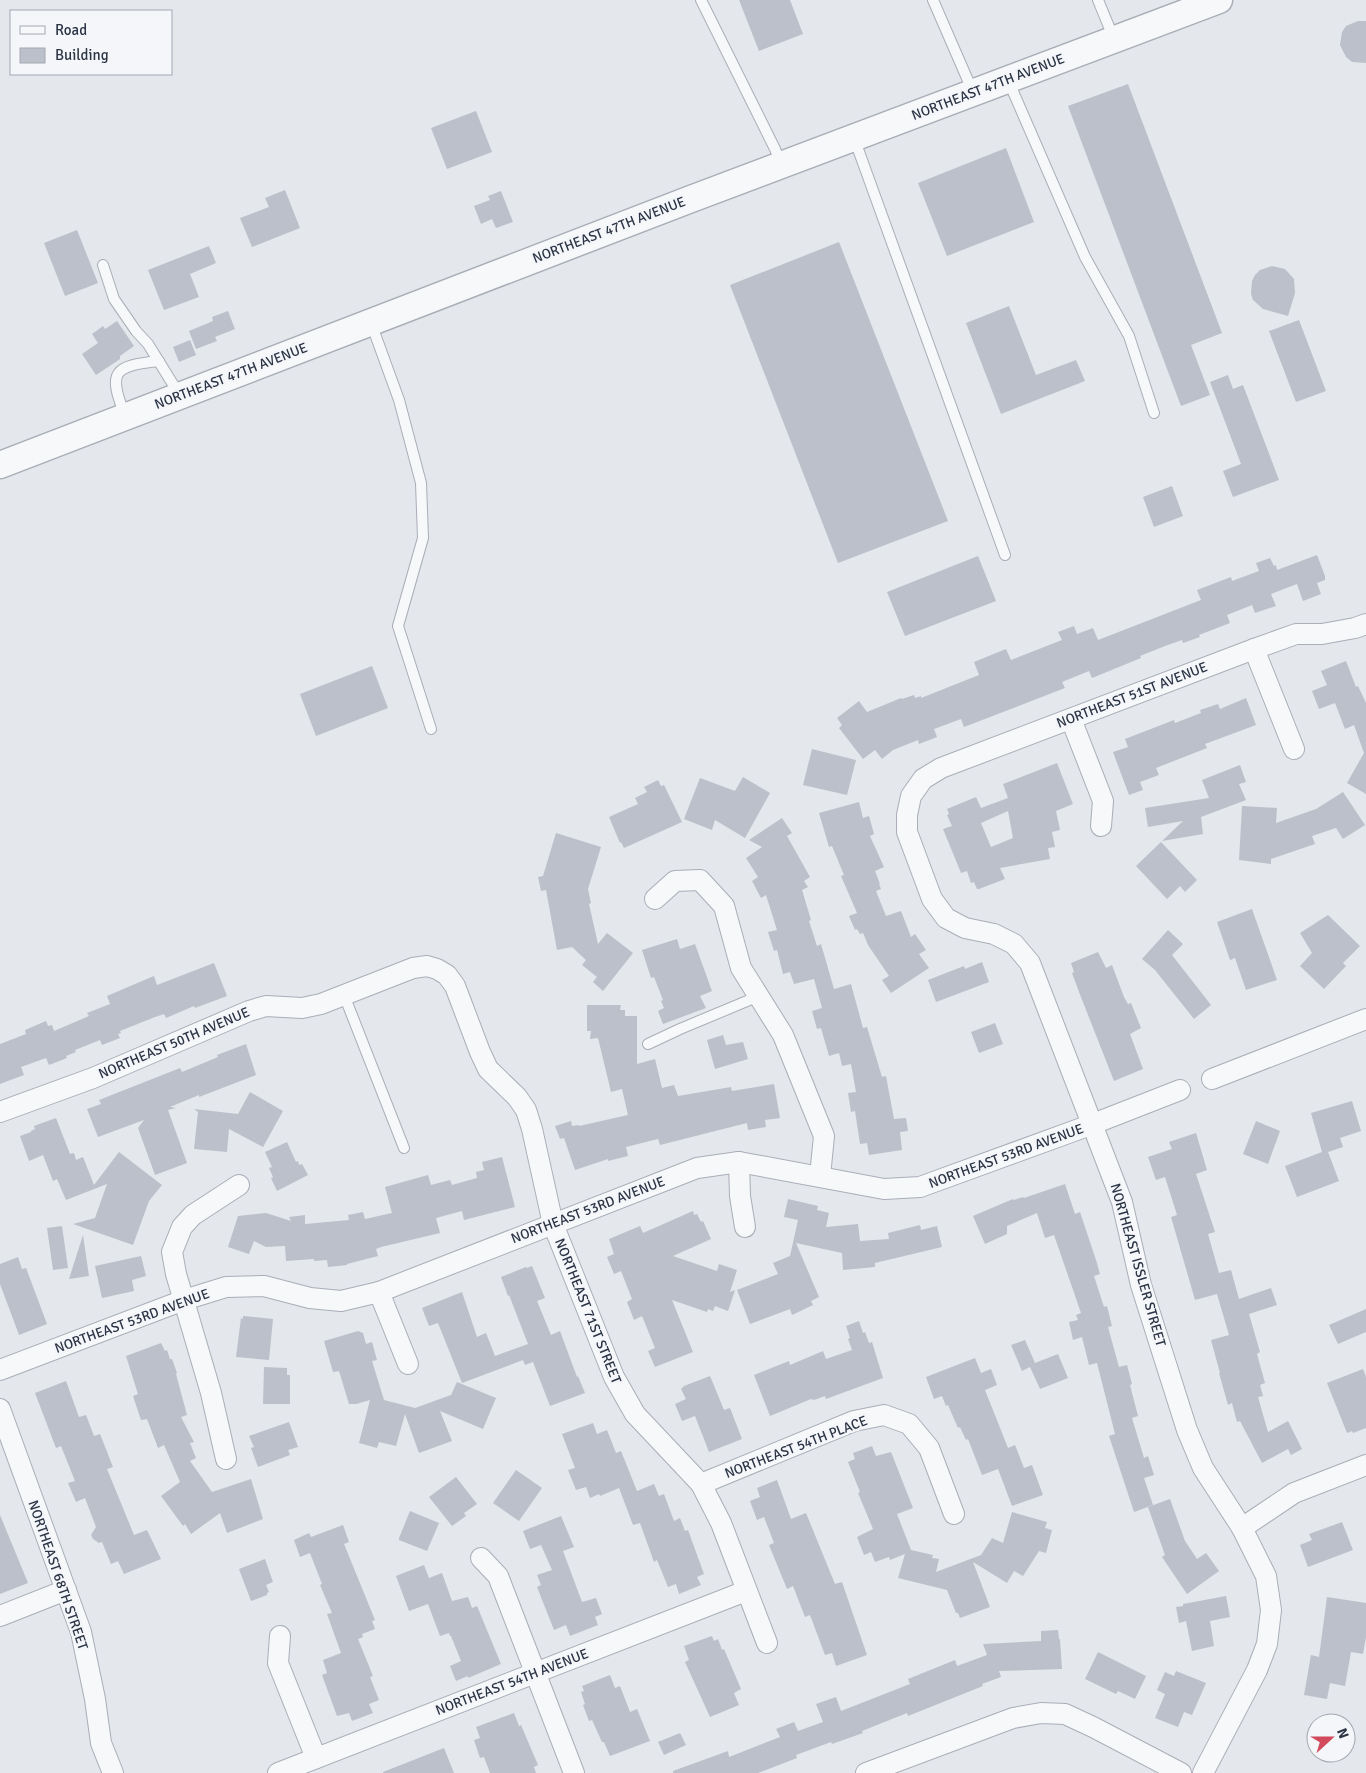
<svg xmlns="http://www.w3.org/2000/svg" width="1366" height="1773" font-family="Signika,sans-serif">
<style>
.building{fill:#bbc0ca;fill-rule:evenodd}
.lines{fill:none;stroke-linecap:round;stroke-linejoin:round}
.service-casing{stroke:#a9aeb7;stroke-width:12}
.minor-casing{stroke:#a9aeb7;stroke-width:22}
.tertiary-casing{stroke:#a9aeb7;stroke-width:29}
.service{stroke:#f7f8fa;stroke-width:10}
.minor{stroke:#f7f8fa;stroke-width:20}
.tertiary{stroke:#f7f8fa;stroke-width:26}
.labels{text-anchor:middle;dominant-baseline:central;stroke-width:5;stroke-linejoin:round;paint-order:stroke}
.street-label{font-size:14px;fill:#2b3445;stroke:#f4f6f9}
</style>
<rect width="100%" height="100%" fill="#e4e7ec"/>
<g class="building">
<path d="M739,0H790L803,34L759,51Z"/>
<path d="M1358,21H1366V63L1352,62L1346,57L1340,45L1342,32L1346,26Z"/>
<path d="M1128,84L1222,333L1191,345L1210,395L1181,406L1068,106Z"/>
<path d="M476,111L492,152L447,169L431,128Z"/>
<path d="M1006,148L1034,222L947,256L918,183Z"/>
<path d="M285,190L300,228L252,247L240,218L269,207L265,198Z"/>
<path d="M501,191L513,222L496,228L492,219L481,224L474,206L490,200L488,196Z"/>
<path d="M77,230L98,283L65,296L44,243Z"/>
<path d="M839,242L948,521L838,563L730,285Z"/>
<path d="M209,246L216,263L190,274L199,297L164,310L148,270Z"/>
<path d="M1272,266L1285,269L1294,279L1295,293L1288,316L1263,309L1253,300L1251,294L1252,281L1255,275L1260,270Z"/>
<path d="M1009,306L1036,375L1076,360L1085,381L1001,414L966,323Z"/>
<path d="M228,311L235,329L215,337L217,341L196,349L189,331L213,321L212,317Z"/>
<path d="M1299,320L1326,391L1296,402L1269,331Z"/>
<path d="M117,321L134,346L120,356V359L96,375L82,354L98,343L92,334L103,326L105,329Z"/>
<path d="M190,340L196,355L179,362L173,347Z"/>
<path d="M1228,375L1233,389L1243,385L1279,480L1233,497L1223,471L1241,464L1210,382Z"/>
<path d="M1172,486L1183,516L1154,527L1143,497Z"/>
<path d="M1317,555L1325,576V580L1317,583L1321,594L1303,601L1297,584L1271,594L1276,606L1255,613L1252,605L1227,615L1230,623L1199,635L1200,637L1183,643L1182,640L1165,646L1140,656L1141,658L1092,678L1089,671L1062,682L1065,688L964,727L961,719L934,729L937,737L919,744L918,740L893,750L882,759L875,750L863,759L839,728L842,725L837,718L859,701L867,712L901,698L902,699L914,695L915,698L921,696V698L979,675L974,662L1006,649L1011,660L1062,640L1058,632L1074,626L1077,634L1093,628L1098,640L1201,600L1197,590L1231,577L1232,581L1259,571L1256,563L1270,558L1274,566L1276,565L1277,570Z"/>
<path d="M978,556L996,601L905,636L887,592Z"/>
<path d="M1346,661L1356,687L1358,686L1366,703V794L1347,783L1364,753L1354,725L1345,729L1335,703L1319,709L1312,691L1327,685L1321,671Z"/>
<path d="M372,666L388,708L316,736L300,694Z"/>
<path d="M1246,698L1256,725L1205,744L1207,748L1156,768L1159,775L1140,782L1143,790L1129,795L1113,752L1128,747L1125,739L1174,720L1175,723L1201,713L1200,710L1218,704L1220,709Z"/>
<path d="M812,749L856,760L847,795L803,785Z"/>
<path d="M1057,763L1073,804L1056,811L1060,830L1052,832L1055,847L1048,848L1050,859L1000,868L1005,879L979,889H977L974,882L971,883L967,871L961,873L943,829L952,826L947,815L949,814L947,809L976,797L981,808L1008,798L1003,784ZM1008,811L1013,838L991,847L981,823Z"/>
<path d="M1240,765L1246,782L1239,784L1246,800L1201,817L1203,834L1162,841L1183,821L1148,827L1145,808L1209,798L1202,780Z"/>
<path d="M743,777L770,793L745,838L715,820L712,830L684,819L700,778L735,791Z"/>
<path d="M658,780L661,786L664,785L682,822L624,848L621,842L620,843L609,817L638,804L635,798L647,792L644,787Z"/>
<path d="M1343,792L1365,825L1343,839L1336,828L1312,836L1315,844L1271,859V864L1239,860L1242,806L1277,808L1276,823L1316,809Z"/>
<path d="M859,802L863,818L869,816L874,834L870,836L884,867L875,871L880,884H879L881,889L876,891L886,916L901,911L911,937L915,934L926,950L919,954L929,968L891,993L882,980L889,976L868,945L863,933L860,934L857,929L855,930L849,916L857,913L841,876L844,875L832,846L829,847L819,813Z"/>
<path d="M782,818L792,833L787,836L810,877L804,881L808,887L802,890L811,920L809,921L817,946L821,944L834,989L851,984L863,1028L867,1027L882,1077L886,1076L894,1119L906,1118L908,1131L900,1132L902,1150L869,1155L867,1143L860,1144L855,1111L851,1112L848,1093L856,1092L851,1064L842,1066L839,1053L829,1056L821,1028L817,1029L812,1011L822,1008L814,979L794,984L790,972L783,974L777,950L774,951L768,932L777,930L766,895L761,898L752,881L758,877L746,858L762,847L749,840Z"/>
<path d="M556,833L601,847L588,889L591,903L589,904L598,944L607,933L633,953L603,991L593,982L597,977L582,965L586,960L572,947L557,950L546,890L541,891L538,877L543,876Z"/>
<path d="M1161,842L1197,880L1185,892L1180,886L1167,899L1136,866Z"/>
<path d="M1252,909L1277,980L1246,990L1235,958L1230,960L1217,922Z"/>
<path d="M1328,915L1360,946L1343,963L1346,966L1324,989L1300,966L1312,953L1300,933Z"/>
<path d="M1168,930L1183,944L1172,955L1211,1005L1194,1019L1155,970L1142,959Z"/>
<path d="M677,939L680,949L695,944L712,991L700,996L706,1008L663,1024L658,1011L664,1008L661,1001L663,1000L654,977L651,978L642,950Z"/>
<path d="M1098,952L1106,968L1112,965L1124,997L1128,1004L1131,1003L1141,1028L1130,1034L1143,1069L1114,1081L1079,992L1072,973L1074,972L1071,963Z"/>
<path d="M982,962L989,982L936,1002L928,980L964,966L965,969Z"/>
<path d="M214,963L227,996L195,1008L194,1006L166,1018L164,1014L155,1017L120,1031L121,1033L118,1034L120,1038L102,1045L100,1040L75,1050L76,1052L66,1056L67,1058L49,1065L46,1058L21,1067L24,1075L0,1084V1044L26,1034L25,1030L46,1021L48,1026L52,1025L54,1031L89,1016L87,1013L110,1004L107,996L135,984L154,976L157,985Z"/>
<path d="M587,1005H621L620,1010H625V1016H637V1064L655,1059L662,1088L674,1085L678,1096L731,1087L732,1091L774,1084L780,1118L765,1120L766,1127L748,1130L747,1123L660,1145L658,1139L626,1147L628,1156L608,1161V1159L575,1170L564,1138L560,1139L555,1126L571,1121L572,1126L579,1125V1126L628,1115L622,1089L611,1092L598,1038L590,1039L591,1031H587Z"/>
<path d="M995,1023L1003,1044L979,1053L971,1032Z"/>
<path d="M723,1035L726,1045L743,1042L748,1059L715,1069L707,1040Z"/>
<path d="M246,1044L256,1075L199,1097V1095L170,1107L176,1108L168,1110L187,1163L155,1175L138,1128L144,1120L98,1137L87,1109L101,1104L99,1100L180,1068L182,1072L218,1057L217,1055Z"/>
<path d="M250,1092L283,1111L263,1147L229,1129L227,1152L194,1149L198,1112L194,1109L238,1114Z"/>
<path d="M1352,1101L1361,1131L1340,1138L1343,1147L1328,1152L1339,1181L1297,1197L1285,1166L1322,1152L1311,1113Z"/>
<path d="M56,1118L70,1154L74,1153L76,1160L83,1157L94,1185L119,1152L162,1185L149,1201L133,1245L73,1224L95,1218L107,1184L66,1200L57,1179L53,1181L43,1155L29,1161L20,1136L31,1132V1131L35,1129L34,1126Z"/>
<path d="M1256,1121L1280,1131L1268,1164L1243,1154Z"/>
<path d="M1196,1133L1207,1170L1196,1174L1215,1232L1208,1234L1219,1273L1231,1270L1239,1299L1271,1288L1277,1305L1249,1314L1260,1352L1257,1354L1265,1383L1260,1385L1263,1396L1258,1397L1268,1432L1288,1421L1302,1449L1291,1455L1288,1449L1262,1463L1240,1421L1237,1422L1232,1403L1228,1405L1219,1373H1220L1211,1340L1229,1335L1217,1294L1195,1300L1171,1217L1177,1215L1165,1177L1156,1180L1148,1157L1172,1149L1169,1142Z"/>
<path d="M287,1142L296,1162L298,1161L299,1165L302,1164L308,1175L277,1191L271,1178L273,1177L269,1168L272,1167L265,1152Z"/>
<path d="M502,1157L515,1207L464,1220L462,1211L436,1218L440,1233L381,1247L376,1249L378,1256L347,1264V1265L328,1267L327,1260L314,1261V1259L286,1261L285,1246L266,1247L254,1241L249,1254L228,1247L238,1216L266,1213L291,1221L289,1217L305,1215V1224L349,1220L348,1215L363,1212L365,1219L392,1213L385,1187L428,1175L431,1185L450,1180L452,1185L477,1178L476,1172L484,1170L482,1162Z"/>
<path d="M1065,1184L1075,1214L1080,1212L1096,1260L1100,1274L1094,1276L1104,1307L1107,1306L1112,1326L1108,1327L1119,1367L1127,1365L1132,1384L1130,1385L1138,1416L1132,1418L1144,1458L1148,1456L1154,1475L1144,1478L1153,1505L1134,1512L1109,1436L1115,1434L1097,1363L1089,1365L1082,1337L1073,1340L1069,1322L1078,1320L1076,1315L1081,1313L1054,1235L1045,1238L1037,1213L1007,1226V1234L985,1244L973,1216L1013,1199L1014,1200L1023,1197L1024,1198Z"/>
<path d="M788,1199L818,1206L817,1210L829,1213L826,1227L858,1224L860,1241L889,1239L888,1233L920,1225L921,1230L937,1226L942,1247L875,1263V1267L843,1270L842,1253L796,1243L819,1297L811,1301L813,1305L792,1315L790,1309L750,1324L737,1290L778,1274L773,1263L790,1256L798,1220L784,1217Z"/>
<path d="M693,1211L694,1215L697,1214L701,1222L703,1221L711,1239L673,1256L717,1271L719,1264L737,1270L730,1292L735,1290L728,1311L715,1306L713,1311L708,1309L707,1312L672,1300L693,1352L655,1367L648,1351L655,1348L642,1316L634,1320L627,1302L632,1299L621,1271L614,1274L607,1257L614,1254L609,1239L640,1226L643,1233Z"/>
<path d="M62,1226L68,1268L53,1270L47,1228Z"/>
<path d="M83,1235L89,1276L69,1279Z"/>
<path d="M141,1256L146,1276L132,1280L134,1291L102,1298L95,1266Z"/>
<path d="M18,1257L22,1269L26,1268L47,1324L19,1335L0,1284V1264Z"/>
<path d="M532,1266L545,1298L537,1301L551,1335L560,1331L577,1377L578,1376L585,1393L550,1406L533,1362L525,1365L523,1360L462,1383L438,1323L429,1326L422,1308L462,1292L477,1337L486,1333L495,1356L528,1344L509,1295L508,1296L501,1277L526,1267L527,1268Z"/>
<path d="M1366,1309V1332L1338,1344L1329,1325Z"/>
<path d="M243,1316L273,1319L269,1360L236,1357L241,1318L243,1319Z"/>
<path d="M859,1321L863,1333L865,1332L869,1343L872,1342L883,1378L826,1399L825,1396L814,1400L811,1399L770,1416L754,1375L789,1361L790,1365L823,1351L826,1359L852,1350L848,1339L850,1338L846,1326Z"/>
<path d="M358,1331L363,1333L366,1344L372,1342L377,1360L372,1361L384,1400L415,1408L451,1395L457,1382L496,1398L483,1429L440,1411L452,1441L419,1453L405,1414L396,1446L379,1442L377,1448L359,1443L370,1400L356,1404H349L339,1371L333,1372L324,1341Z"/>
<path d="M1025,1340L1035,1363L1058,1354L1068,1378L1040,1389L1030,1367L1022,1371L1011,1345Z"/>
<path d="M161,1343L165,1351L167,1350L170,1359H172L177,1373L176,1374L187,1415L181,1417L194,1442L190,1443L196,1458L190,1461L212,1492L251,1479L263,1519L227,1533L220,1513L191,1534L185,1524L183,1526L161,1496L180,1482L164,1445L158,1448L147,1419L141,1420L133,1396L138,1394L126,1356Z"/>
<path d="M975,1358L981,1373L991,1369L997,1385L985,1390L1008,1448L1015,1445L1024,1468L1032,1465L1043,1495L1012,1506L998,1469L982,1475L968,1439L966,1440L960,1427L958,1428L948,1405L946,1406L942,1396L934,1399L926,1377Z"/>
<path d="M264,1367L287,1368V1375H290V1404H263Z"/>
<path d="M1363,1369L1366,1377V1428L1353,1433L1352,1431L1347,1433L1327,1383Z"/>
<path d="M710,1376L724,1410L730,1408L742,1439L709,1452L695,1416L682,1421L675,1404L686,1399L681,1389L684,1386Z"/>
<path d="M66,1381L79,1417L86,1415L94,1436L100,1434L113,1467L107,1469L134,1535L147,1530L161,1559L124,1574L118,1561L111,1564L102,1542L99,1543L93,1539L91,1535L96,1527L85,1498L76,1502L68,1483L75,1481L61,1446L56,1448L35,1393Z"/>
<path d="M289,1422L298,1447L288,1450L290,1455L258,1467L251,1448L254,1447L249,1436Z"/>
<path d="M593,1423L597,1434L607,1430L616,1453L621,1451L637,1491L654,1484L659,1496L664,1494L674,1521L680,1518L685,1531L688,1530L704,1574L697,1577L701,1585L679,1594L676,1584L668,1587L657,1560L654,1562L640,1523L633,1525L619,1488L600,1496L599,1494L590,1498L586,1487L576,1490L568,1470L575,1468L562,1434Z"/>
<path d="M872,1446L876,1456L891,1452L913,1508L897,1514L911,1550L933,1555L932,1558L939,1559L936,1572L981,1555L992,1538L1003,1543L1012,1512L1047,1522L1045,1528L1052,1530L1046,1553L1039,1551L1023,1576L1014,1571L1007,1583L973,1562L990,1607L960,1618L958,1613H956L947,1590L898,1578L905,1554L890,1560L889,1557L875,1562L871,1552L864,1555L857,1537L873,1529L858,1493L860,1492L848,1462L855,1459L853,1453Z"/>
<path d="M516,1470L542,1488L519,1521L493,1503Z"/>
<path d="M456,1477L477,1504L464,1513L466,1516L452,1526L429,1497Z"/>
<path d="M777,1480L791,1519L806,1513L835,1584L842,1582L867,1655L836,1666L832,1653L825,1655L810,1615L805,1617L793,1586L787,1589L769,1545L774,1543L764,1517L757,1520L750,1501L760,1497L757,1488Z"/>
<path d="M1170,1499L1185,1541L1197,1559L1206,1553L1219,1571L1187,1594L1162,1557L1165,1555L1148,1507Z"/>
<path d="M410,1511L439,1523L427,1551L399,1540V1538Z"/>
<path d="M0,1515L28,1583L0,1594Z"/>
<path d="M561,1516L574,1547L563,1551L582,1602L596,1598L602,1614L595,1617L598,1625L570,1636L566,1625L554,1630L537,1587L541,1585L537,1575L552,1570L541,1545L530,1549L523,1531Z"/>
<path d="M1342,1522L1353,1550L1308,1567L1300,1545L1312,1540L1309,1534Z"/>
<path d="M343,1525L349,1542L344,1544L375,1620L372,1621L375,1629L362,1634L363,1637L358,1639L373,1676L370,1677L379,1700L369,1704L373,1713L352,1721L349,1713L337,1716L322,1675L327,1673L323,1660L341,1653L327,1614L332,1613L320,1585L322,1584L310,1553L300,1557L294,1540L309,1533L311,1537Z"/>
<path d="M265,1559L273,1582L266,1585L269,1592L267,1593V1595L251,1601L239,1569Z"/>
<path d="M424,1565L429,1578L442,1573L452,1601L468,1597L472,1608L477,1606L501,1664L468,1678V1676L456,1681L450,1666L461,1661L451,1636H450L449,1633L440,1636L428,1604L409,1611L396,1576Z"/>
<path d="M1226,1596L1230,1617L1210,1621L1214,1646L1192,1651L1186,1621L1179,1623L1176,1607L1183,1606V1604Z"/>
<path d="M1327,1597L1366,1603V1637L1363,1654L1351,1652L1345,1686L1330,1683L1327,1699L1304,1695L1311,1655L1319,1657Z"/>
<path d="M1058,1630L1059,1639H1060L1062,1669L999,1671L1001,1677L982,1684L983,1686L908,1716L907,1713L862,1731L863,1733L832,1744L831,1742L796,1755L797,1758L758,1773H673V1771L728,1751L729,1757L780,1737L776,1729L794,1722L798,1731L823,1722L816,1704L836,1697L841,1711L910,1684L908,1679L955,1660L957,1666L987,1655L983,1644L1041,1641V1631Z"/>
<path d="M712,1636L714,1641L718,1639L722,1650L724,1649L741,1689L734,1693L739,1705L710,1717L685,1662L689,1660L684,1646Z"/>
<path d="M1098,1652L1146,1676L1135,1699L1118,1691L1116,1694L1085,1679Z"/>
<path d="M1176,1671L1206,1683L1192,1715L1184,1712L1178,1727L1155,1718L1165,1694L1157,1690L1165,1672L1174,1676Z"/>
<path d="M610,1675L615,1688L620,1686L630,1712L637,1709L650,1741L610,1756L604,1742H602L592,1720L589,1721L583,1705L585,1704L581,1692L584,1691L582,1686Z"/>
<path d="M514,1713L519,1726L521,1725L538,1765L534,1767L536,1773H490L484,1757L480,1758L474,1740L480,1738L476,1727Z"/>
<path d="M680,1733L686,1745L664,1755L658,1742Z"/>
<path d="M444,1748L454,1773H383V1772Z"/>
</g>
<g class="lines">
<g class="service-casing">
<g id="service">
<path d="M701,0L775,149L781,164"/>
<path d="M933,0L973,92"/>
<path d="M1098,0L1114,39"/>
<path d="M1008,80L1085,257L1129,336L1154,413"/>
<path d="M854,138L1005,555"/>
<path d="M103,265L114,299L136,331L148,344L179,394"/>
<path d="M371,323L399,400L421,483L423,538L398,626L431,729"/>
<path d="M125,415C107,371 114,366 159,361"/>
<path d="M344,995L404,1148"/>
<path d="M648,1044L680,1029L759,996"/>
</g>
</g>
<g class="minor-casing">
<g id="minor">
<path d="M1254,649L1294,749"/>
<path d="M1071,719L1103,801L1101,826"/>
<path d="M655,899L675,881L700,880L724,906L741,968L783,1035L824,1136L820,1176"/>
<path d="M1212,1079L1366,1019"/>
<path d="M0,1112L93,1078L249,1011L266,1006L302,1008L321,1004L413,968L427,966L437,969L447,975L455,986L480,1052L488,1069L517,1097L526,1110L532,1129L553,1224L614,1377L635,1414L701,1484L721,1523L767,1643"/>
<path d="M739,1162L740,1196L745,1227"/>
<path d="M379,1292L408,1364"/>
<path d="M0,1370L184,1300L226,1287L264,1286L310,1298L341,1301L379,1292L697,1168L739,1162L884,1189L920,1187L1093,1124L1180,1090"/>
<path d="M0,1409L81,1632L95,1699L101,1743L113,1773"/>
<path d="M226,1459L211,1393L176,1274L172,1252L182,1227L193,1215L239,1185"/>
<path d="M701,1484L854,1421L884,1415L909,1424L929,1448L954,1514"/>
<path d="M1242,1528L1294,1493L1366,1465"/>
<path d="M481,1558L498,1576L574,1773"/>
<path d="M0,1616L66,1590"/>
<path d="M280,1636L278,1663L316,1758"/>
<path d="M278,1773L746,1591"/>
<path d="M866,1773L1013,1718L1041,1713L1065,1714L1093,1727L1181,1773"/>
<path d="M1203,1773L1257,1670L1267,1644L1271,1610L1266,1576L1242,1528L1203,1468L1187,1430L1141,1285L1122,1202L1030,963L1014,944L994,934L965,928L946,918L932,899L907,832V815L911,796L923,779L941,768L1254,649L1296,634H1322L1355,628L1366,624"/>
</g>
</g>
<g class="tertiary-casing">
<path id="tertiary" d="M0,465L691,199L1219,0"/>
</g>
<use href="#service" class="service"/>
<use href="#minor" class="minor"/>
<use href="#tertiary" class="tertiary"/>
</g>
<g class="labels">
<g class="street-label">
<text transform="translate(988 87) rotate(-21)">NORTHEAST 47TH AVENUE</text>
<text transform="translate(609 230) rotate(-21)">NORTHEAST 47TH AVENUE</text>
<text transform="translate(231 376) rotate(-21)">NORTHEAST 47TH AVENUE</text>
<text transform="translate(1132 695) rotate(-21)">NORTHEAST 51ST AVENUE</text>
<text transform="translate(174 1043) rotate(-23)">NORTHEAST 50TH AVENUE</text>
<text transform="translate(1006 1156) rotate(-20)">NORTHEAST 53RD AVENUE</text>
<text transform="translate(588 1210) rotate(-21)">NORTHEAST 53RD AVENUE</text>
<text transform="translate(1138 1265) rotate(74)">NORTHEAST ISSLER STREET</text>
<text transform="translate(588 1311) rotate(68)">NORTHEAST 71ST STREET</text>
<text transform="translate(132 1321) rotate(-20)">NORTHEAST 53RD AVENUE</text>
<text transform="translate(796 1447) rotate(-21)">NORTHEAST 54TH PLACE</text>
<text transform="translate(58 1575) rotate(71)">NORTHEAST 68TH STREET</text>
<text transform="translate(512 1682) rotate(-21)">NORTHEAST 54TH AVENUE</text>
</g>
</g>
<rect x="10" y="10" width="162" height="65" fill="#f4f6f9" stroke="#a4a8b1"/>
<rect x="20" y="26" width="25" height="8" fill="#f7f8fa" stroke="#a4a8b1"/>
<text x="55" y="35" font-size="15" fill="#2b3445">Road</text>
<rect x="20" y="48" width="25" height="15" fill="#bbc0ca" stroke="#a4a8b1"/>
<text x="55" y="60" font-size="15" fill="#2b3445">Building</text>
<g transform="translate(1331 1738) rotate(69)"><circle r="24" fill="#f4f6f9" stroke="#a4a8b1"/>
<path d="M0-4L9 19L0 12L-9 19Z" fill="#d1495b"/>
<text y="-8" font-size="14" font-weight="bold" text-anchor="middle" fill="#2b3445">N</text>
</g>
</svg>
